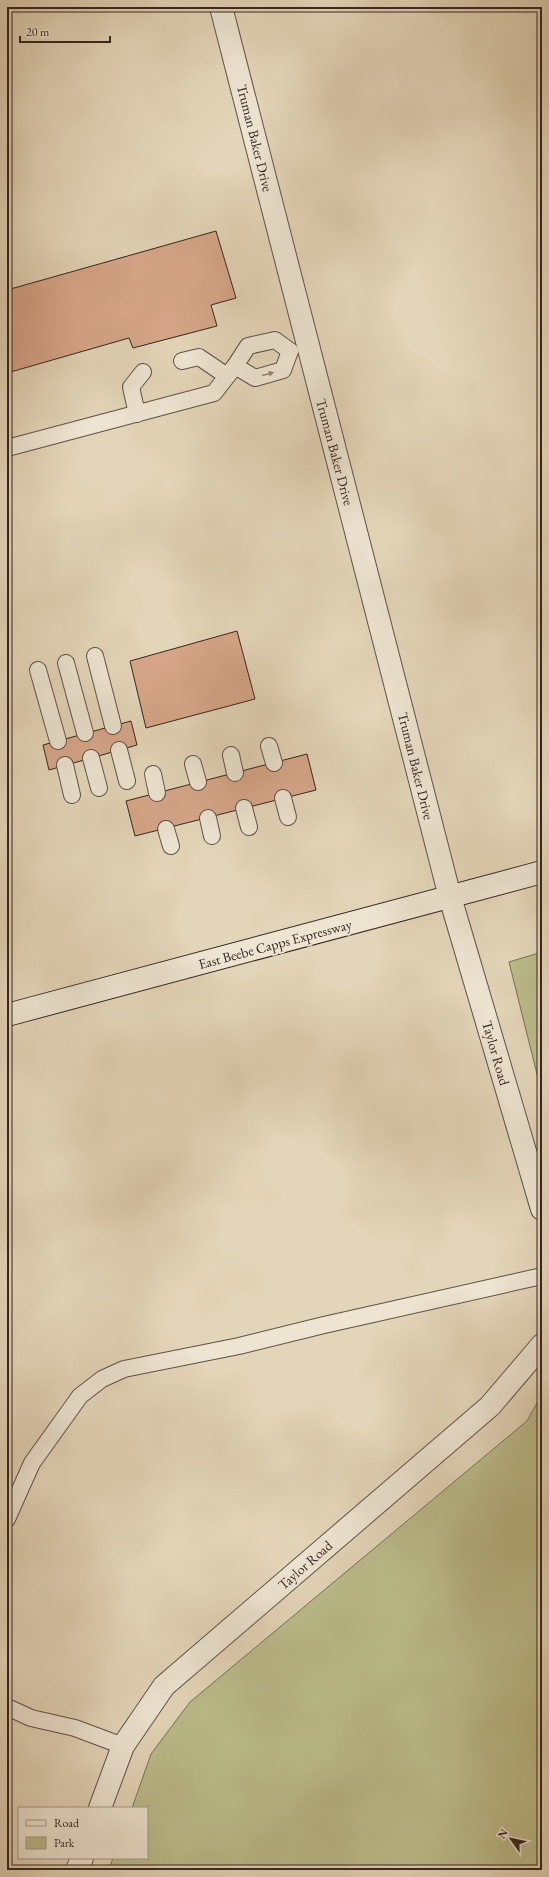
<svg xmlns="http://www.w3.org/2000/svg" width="549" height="1877" font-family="'EB Garamond',serif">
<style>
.green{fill:#bbbb8a;stroke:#787054}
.building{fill:#d7a68a;stroke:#36251e}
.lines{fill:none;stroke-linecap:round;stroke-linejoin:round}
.lane-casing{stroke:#615145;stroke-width:18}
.street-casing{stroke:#615145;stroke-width:24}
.secondary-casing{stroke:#36251e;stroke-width:24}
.lane{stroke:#ede4d2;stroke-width:16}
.street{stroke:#ede4d2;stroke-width:22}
.secondary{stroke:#ede4d2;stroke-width:22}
.oneway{fill:#928478}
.labels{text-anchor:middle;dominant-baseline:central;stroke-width:4;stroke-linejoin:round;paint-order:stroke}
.street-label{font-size:14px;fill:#36251e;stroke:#ede4d2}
</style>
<rect width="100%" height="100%" fill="#e3d5b9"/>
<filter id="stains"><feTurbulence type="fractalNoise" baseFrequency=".005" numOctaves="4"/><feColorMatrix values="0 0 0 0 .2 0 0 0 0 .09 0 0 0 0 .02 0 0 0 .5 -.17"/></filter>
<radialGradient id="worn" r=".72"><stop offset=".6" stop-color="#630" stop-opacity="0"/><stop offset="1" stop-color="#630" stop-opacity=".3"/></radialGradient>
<g class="green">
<path d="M542,952V1094L509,962Z"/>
<path d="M542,1394V1870H109L113,1858H147V1808H132L151,1754L190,1702L527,1421Z"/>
</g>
<g class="building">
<path d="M216,231L236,298L211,305L217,326L133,348L129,338L7,373V290Z"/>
<path d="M237,631L255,699L146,728L130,661Z"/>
<path d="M131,721L137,745L49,770L43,745Z"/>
<path d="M307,754L316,790L135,836L126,801Z"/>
</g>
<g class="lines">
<g class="lane-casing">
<g id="lane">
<path d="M182,361L199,357L227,376"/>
<path d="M235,366L255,378L283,370L290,351"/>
<path d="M137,414L131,387L143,372"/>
<path d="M7,448L214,393L235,366L248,346L275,340L290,351"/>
<path d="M95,656L113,726"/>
<path d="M66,663L85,733"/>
<path d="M38,670L58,741"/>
<path d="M269,746L274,763"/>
<path d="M119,750L127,781"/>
<path d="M231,755L235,773"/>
<path d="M91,758L99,788"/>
<path d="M193,764L198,782"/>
<path d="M65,765L72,795"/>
<path d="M153,774L157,793"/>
<path d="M283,798L288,817"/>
<path d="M244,808L249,827"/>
<path d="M208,818L212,836"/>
<path d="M166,829L171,846"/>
<path d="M7,1519L32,1463L80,1396L102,1379L124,1369L239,1346L324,1325L542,1276"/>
<path d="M7,1707L31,1718L75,1728L123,1746"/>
</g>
</g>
<g class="street-casing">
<g id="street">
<path d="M221,7L450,897L542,1209"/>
<path d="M100,1808L123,1746L164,1686L490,1406L542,1345"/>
<path d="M77,1870L82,1858"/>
</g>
</g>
<g class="secondary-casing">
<path id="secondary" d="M7,1015L542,872"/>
</g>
<use href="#lane" class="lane"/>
<use href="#street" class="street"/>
<use href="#secondary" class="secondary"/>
</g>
<defs><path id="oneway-solid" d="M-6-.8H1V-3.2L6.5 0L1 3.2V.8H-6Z"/></defs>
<use class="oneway" href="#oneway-solid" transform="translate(268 374) rotate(-15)"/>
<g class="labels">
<g class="street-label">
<text transform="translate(255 138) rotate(76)">Truman Baker Drive</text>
<text transform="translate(335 452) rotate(75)">Truman Baker Drive</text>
<text transform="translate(416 766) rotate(76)">Truman Baker Drive</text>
<text transform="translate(275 944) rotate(-15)">East Beebe Capps Expressway</text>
<text transform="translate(496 1053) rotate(74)">Taylor Road</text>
<text transform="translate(305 1565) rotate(-41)">Taylor Road</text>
</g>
</g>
<rect width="549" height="1877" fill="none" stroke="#e3d5b9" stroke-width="24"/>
<rect x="8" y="8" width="533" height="1861" fill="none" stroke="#36251e" stroke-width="2"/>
<rect x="12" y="12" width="525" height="1853" fill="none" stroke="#36251e"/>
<rect x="18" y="1807" width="130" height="52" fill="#ede4d2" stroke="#a4988a"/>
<rect x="26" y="1820" width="20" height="6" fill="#ede4d2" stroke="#a4988a"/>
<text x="54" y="1827" font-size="12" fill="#36251e">Road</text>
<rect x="26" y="1837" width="20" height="12" fill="#bbbb8a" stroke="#a4988a"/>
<text x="54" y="1847" font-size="12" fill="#36251e">Park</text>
<g transform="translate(511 1839) rotate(303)" stroke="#ede4d2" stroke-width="3" paint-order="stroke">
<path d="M0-3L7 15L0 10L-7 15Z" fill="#36251e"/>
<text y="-6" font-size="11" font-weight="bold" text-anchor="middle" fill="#36251e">N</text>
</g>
<path d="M20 36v6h90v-6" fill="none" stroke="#36251e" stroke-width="2"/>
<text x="26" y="36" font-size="12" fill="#36251e" stroke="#ede4d2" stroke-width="3" paint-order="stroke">20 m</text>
<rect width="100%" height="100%" filter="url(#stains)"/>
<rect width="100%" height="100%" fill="url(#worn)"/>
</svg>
